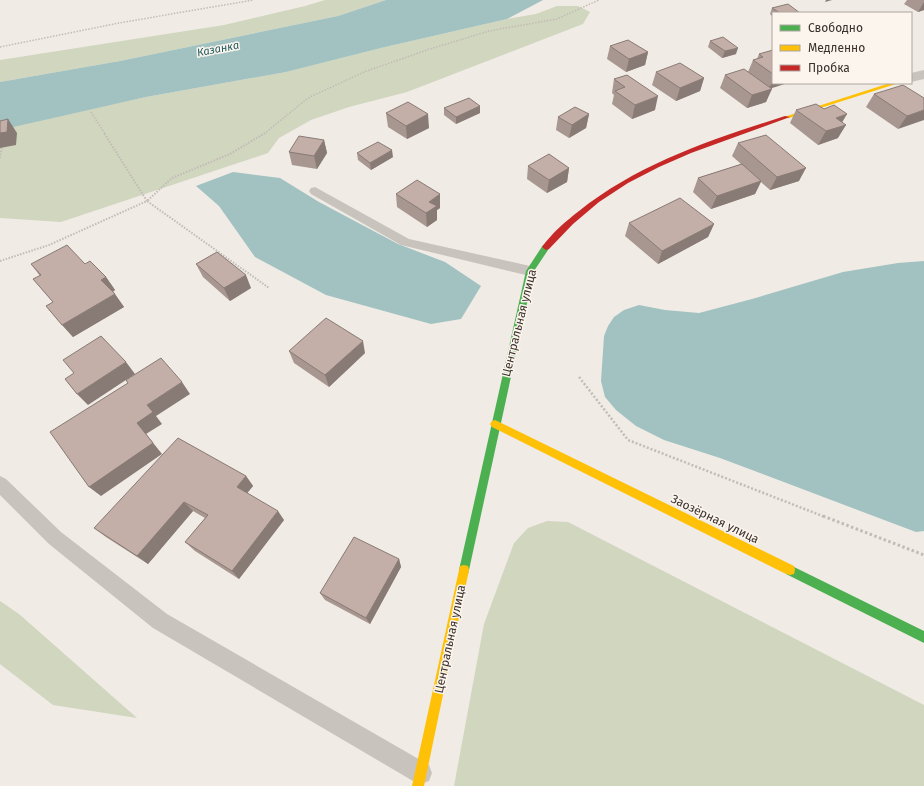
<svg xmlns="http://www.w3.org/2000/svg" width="924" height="786" font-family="'Fira Sans',sans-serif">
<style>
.green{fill:#d1d6bf}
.water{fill:#a1c2c1}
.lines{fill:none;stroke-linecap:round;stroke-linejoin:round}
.path-far3{stroke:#c2bbb6;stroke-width:1.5;stroke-dasharray:1.5 1.5;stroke-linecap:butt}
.path-far2{stroke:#c2bbb6;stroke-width:2;stroke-dasharray:1.5 1.5;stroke-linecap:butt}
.path-far1{stroke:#c2bbb6;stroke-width:2.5;stroke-dasharray:2 2;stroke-linecap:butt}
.path{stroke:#c2bbb6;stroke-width:3;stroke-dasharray:2.5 2.5;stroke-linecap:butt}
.lane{fill:#c9c3be;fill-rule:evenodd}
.street{fill:#c9c3be;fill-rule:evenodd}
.fast{fill:#4caf50;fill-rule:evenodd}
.slow{fill:#ffc107;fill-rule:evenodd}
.jam{fill:#c62828;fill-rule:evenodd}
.wall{fill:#a89690}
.shaded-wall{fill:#887a75}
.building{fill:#c3afa7;stroke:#887a75}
.labels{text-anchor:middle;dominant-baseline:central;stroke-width:3;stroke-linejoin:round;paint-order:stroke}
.far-water-label{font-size:11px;font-style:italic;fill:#1f5a5e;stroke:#fbf5ee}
.street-label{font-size:12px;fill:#3b302b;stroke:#fbf5ee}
</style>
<rect width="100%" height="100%" fill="#f0ebe5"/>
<g class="green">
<path d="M325,0H386L338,16L120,61L0,82V60L224,25L305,6Z"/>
<path d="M557,6H578L590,12L583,24L407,92L349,107L311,120L279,138L268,153L61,222L0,218V129L146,97L286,72L381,48L507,19L536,14Z"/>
<path d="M547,521L568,522L924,705V786H454L484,624L514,543L528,528Z"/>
<path d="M0,601L19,614L137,718L53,705L0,664Z"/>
</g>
<g class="water">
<path d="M386,0H543L507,19L381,48L286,72L146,97L0,130V82L120,61L338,16Z"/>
<path d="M233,172L280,178L319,202L398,244L445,262L481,286L461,319L431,324L326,295L255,257L219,206L196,186Z"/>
<path d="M924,261V531L916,532L720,458L664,440L636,426L616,410L605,397L601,381L604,336L608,326L614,317L624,310L639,305L665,310L699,313L752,299L843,272L898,263Z"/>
</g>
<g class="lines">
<g class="path-far3">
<path d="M0,47L119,23L253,0"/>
<path d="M91,112L105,134"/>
<path d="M264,134L308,98L364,72L430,49L489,31L557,19L599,0"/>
</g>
<g class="path-far2">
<path d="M265,133L230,154L172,178L147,201L269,288"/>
<path d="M0,158L2,145"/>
<path d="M0,261L49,245L147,201L104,133"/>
</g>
<path class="path-far1" d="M579,377L628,440L825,517"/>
<path class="path" d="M823,516L924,555"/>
<g class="lane">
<path d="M315,187L409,239L530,266L535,268L536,271L535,274L530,276L401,245L311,194L309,191L311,188Z"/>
<path d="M0,476L6,479L61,532L167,614L429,765L432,773L429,781L421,784L413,781L153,628L49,544L0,495Z"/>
</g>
<path class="street" d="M924,70V79L911,82V73Z"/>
<g class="fast">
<path d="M546,244L550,247L534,271L469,570L468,574L464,575L460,574L459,570L526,271L543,245Z"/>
<path d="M790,565L924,631V643L786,574L785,570L786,566Z"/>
</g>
<g class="slow">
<path d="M890,83H899L789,118L784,117Z"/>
<path d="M495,420L794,566L795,570L794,574L790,575L786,574L492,427L490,424L492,421Z"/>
<path d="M464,565L468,566L469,570L424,786H412L459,570L460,566Z"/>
</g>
<path class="jam" d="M785,116L790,117L691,153L659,167L628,183L599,202L573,224L549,249L546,250L542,247C552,233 566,221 579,211C639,163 713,139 785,116Z"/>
</g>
<g class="wall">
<path d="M907,0H924V10L918,12L904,4Z"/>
<path d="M772,8L800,13H773V17L770,14Z"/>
<path d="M710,41L736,54L722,58L708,47Z"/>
<path d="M610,46L648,52L645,65L626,72L607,59Z"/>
<path d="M773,50V83L766,102L747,108L720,88L725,75L748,72L753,60L757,59L759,54Z"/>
<path d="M656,72L704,78L700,91L676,101L652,85Z"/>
<path d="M627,75L655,110L632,119L612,104L614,95L612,93L614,79Z"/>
<path d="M874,94L924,98L898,129L866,107Z"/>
<path d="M480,106V113L456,124L444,115V108Z"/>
<path d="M796,110L838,138L818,145L790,123Z"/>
<path d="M386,113L429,128L407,139L388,127Z"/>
<path d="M589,114L586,128L569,138L556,130L558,117Z"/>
<path d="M324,140L327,153L317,169L292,165L289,152Z"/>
<path d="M738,143L799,181L770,190L761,182L755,194L711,209L693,192L698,178L741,164L732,156Z"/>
<path d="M357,153L393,157L371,170L358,160Z"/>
<path d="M528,166L569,168L567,182L547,193L527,179Z"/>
<path d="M396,194L440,208L437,210V220L427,227L397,207Z"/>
<path d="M629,223L714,224L708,237L658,264L625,236Z"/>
<path d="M31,264H85L106,277L115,290L113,292L124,307L73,337L46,306L53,302L33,279L40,276Z"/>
<path d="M196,264L251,288L230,301L203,277Z"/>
<path d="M289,351L365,353L329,387L294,363Z"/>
<path d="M246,476L253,486L247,493L284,520L239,579L195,551L185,542L205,518L193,511L148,564L106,537L94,528Z"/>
<path d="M399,559L401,567L370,624L325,600L320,593Z"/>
</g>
<g class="shaded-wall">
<path d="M826,0H832L825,2Z"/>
<path d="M924,2V10L918,12Z"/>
<path d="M738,48L736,54L722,58L725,51Z"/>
<path d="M648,52L645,65L626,72L629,59Z"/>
<path d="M704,78L700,91L676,101L680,88Z"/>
<path d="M773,79V83H788L769,89Z"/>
<path d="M772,89L766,102L747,108L752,95Z"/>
<path d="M658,96L655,110L632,119L635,105Z"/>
<path d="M480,106V113L456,124V117Z"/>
<path d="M924,110V120L898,129L907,116Z"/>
<path d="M428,114L429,128L407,139L406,126Z"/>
<path d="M589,114L586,128L569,138L572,125Z"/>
<path d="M847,114L840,126L846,125L838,138L818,145L826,131L836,118Z"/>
<path d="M8,119L17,133L16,145L0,148V133Z"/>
<path d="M324,140L327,153L317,169L314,156Z"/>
<path d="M392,150L393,157L371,170L370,163Z"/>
<path d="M569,168L567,182L547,193L549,180Z"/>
<path d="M806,168L799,181L770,190L777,177Z"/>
<path d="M761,181L755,194L711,209L717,196Z"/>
<path d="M440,194V208L437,210V220L427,227L426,213L429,202Z"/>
<path d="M714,224L708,237L658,264L662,251Z"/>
<path d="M246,275L251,288L230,301L224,288Z"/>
<path d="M106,277L115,290L110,293L101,280Z"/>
<path d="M115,294L124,307L73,337L62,325Z"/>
<path d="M363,341L365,353L329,387L325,375Z"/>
<path d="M126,362L135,374L88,405L77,394Z"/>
<path d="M182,382L190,394L156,416L162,424L146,434L162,454L101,496L89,487L137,423L147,405Z"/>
<path d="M246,476L253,486L244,497L237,487Z"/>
<path d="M184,502L193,511L148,564L137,556Z"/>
<path d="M278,511L284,520L239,579L232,571Z"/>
<path d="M399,559L401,567L370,624L366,618Z"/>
</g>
<g class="building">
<path d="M788,4L800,13H780L772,8Z"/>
<path d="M723,37L738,48L725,51L710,41Z"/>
<path d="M628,40L648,52L629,59L610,46Z"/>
<path d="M773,50V74L753,60L763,57L759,54Z"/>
<path d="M680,63L704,78L680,88L656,72Z"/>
<path d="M744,69L772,89L752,95L725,75Z"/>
<path d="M627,75L658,96L635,105L615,91L625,87L614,79Z"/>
<path d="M903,85L924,98V110L907,116L874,94Z"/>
<path d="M469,98L480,106L456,117L444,108Z"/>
<path d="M408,102L428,114L406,126L386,113Z"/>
<path d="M816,104L824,109L834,105L847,114L836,118L846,125L826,131L796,110Z"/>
<path d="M575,107L589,114L572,125L558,117Z"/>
<path d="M8,119L7,132L0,133V121Z"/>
<path d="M766,135L806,168L777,177L738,143Z"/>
<path d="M299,136L324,140L314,156L289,152Z"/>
<path d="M378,142L392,150L370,163L357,153Z"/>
<path d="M549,154L569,168L549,180L528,166Z"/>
<path d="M742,164L761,181L717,196L698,178Z"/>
<path d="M417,180L440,194L429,202L437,206L426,213L396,194Z"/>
<path d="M680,198L714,224L662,251L629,223Z"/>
<path d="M67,245L85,264L90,261L106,277L101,280L115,294L62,325L46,306L53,302L33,279L41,275L31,264Z"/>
<path d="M217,252L246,275L224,288L196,264Z"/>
<path d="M326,318L363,341L325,375L289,351Z"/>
<path d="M101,336L126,362L77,394L65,379L74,373L63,360Z"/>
<path d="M161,358L182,382L147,405L153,412L137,423L153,443L89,487L50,432L128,383L126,380Z"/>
<path d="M178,438L246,476L237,487L278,511L232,571L185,542L208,515L184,502L137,556L94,528Z"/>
<path d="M354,537L399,559L366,618L320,593Z"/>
</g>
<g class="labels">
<g class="far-water-label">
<text transform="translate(218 49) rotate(-11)">Казанка</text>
</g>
<g class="street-label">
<text transform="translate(519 323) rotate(-76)">Центральная улица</text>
<text transform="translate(715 519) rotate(26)">Заозёрная улица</text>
<text transform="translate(450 639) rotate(-78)">Центральная улица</text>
</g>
</g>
<rect x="772" y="12" width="140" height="72" fill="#fbf5ee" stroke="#aea6a0"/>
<rect x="780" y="25" width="20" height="6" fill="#4caf50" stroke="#aea6a0"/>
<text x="808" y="32" font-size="12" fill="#3b302b">Свободно</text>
<rect x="780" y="45" width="20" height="6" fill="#ffc107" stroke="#aea6a0"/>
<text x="808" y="52" font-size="12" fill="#3b302b">Медленно</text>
<rect x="780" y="65" width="20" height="6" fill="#c62828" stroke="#aea6a0"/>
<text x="808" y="72" font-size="12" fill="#3b302b">Пробка</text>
</svg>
